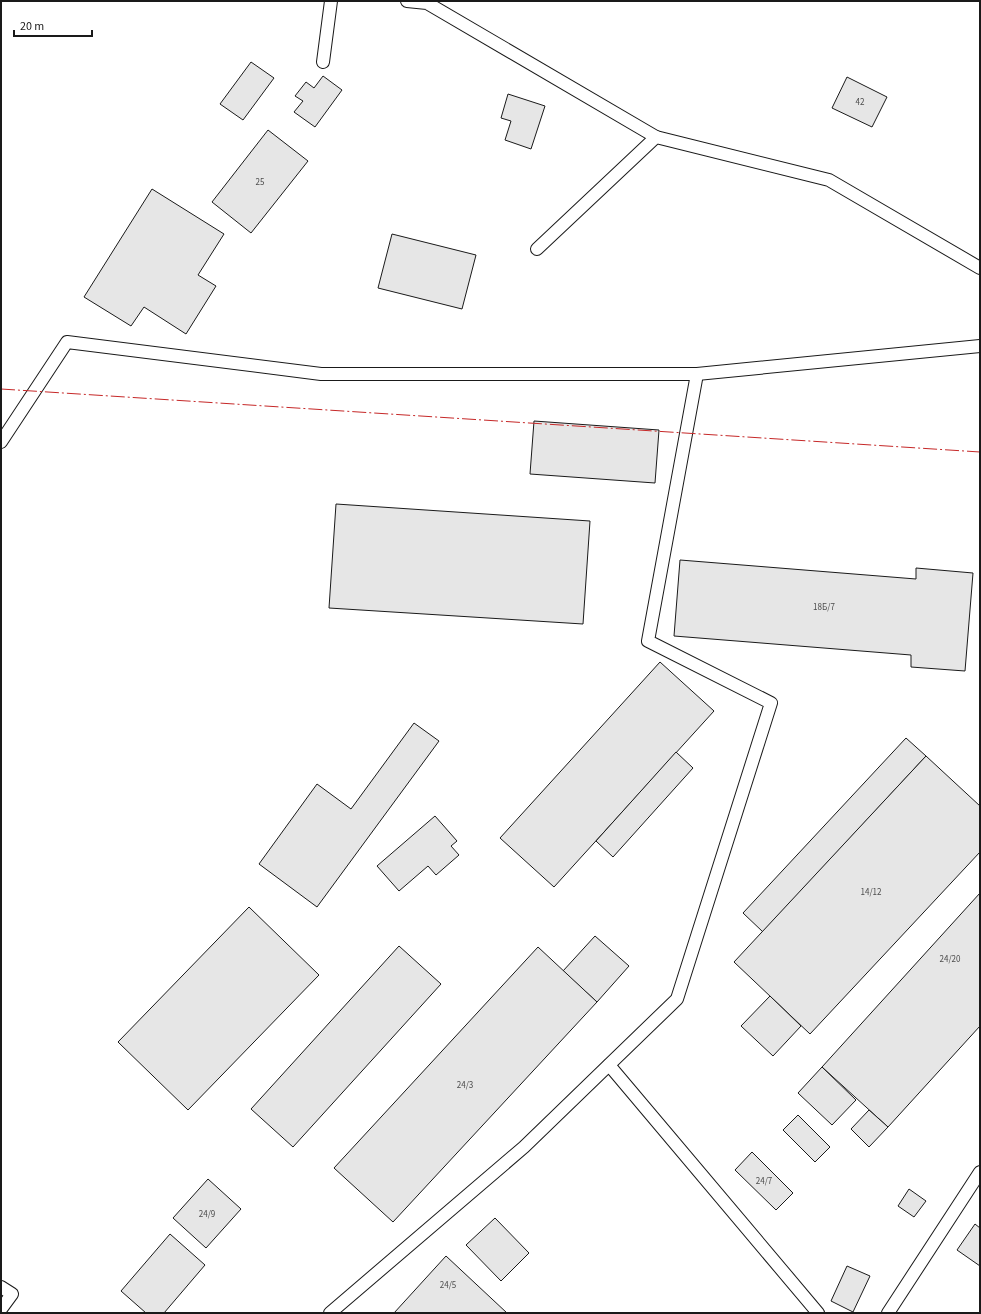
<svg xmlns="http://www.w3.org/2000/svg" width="981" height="1314" font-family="'Source Sans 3',sans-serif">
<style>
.building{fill:#e6e6e6;stroke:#1a1a1a}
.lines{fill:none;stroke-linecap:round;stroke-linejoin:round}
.lane-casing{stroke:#1a1a1a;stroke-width:14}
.lane{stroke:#fff;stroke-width:12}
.power{stroke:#c62828;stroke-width:1;stroke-dasharray:14 3 2 3;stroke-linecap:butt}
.labels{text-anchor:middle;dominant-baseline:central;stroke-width:3;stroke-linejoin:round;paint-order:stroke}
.number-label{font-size:9px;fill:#4d4d4d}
</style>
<rect width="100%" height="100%" fill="#fff"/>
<g class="building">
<path d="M251,62L274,78L243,120L220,104Z"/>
<path d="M323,76L342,90L315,127L294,112L303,101L295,96L306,82L314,88Z"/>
<path d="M847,77L887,97L872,127L832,108Z"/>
<path d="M508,94L545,106L531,149L505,140L511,121L501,118Z"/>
<path d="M268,130L308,161L251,233L212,202Z"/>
<path d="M152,189L224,234L198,275L216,286L186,334L144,307L131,326L84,297Z"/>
<path d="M392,234L476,255L462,309L378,288Z"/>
<path d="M534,421L659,430L655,483L530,474Z"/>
<path d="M336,504L590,521L583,624L329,608Z"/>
<path d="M680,560L916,579V568L973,573L965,671L911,667V655L674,636Z"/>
<path d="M660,662L714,711L554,887L500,838Z"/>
<path d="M414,723L439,741L317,907L259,864L317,784L351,809Z"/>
<path d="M906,738L926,756L763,932L743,913Z"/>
<path d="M676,752L693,768L613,857L596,841Z"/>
<path d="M926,756L980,806V852L810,1034L734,962Z"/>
<path d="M435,816L457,841L451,846L459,855L436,875L428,866L399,891L377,866Z"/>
<path d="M980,893V1026L888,1127L822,1067Z"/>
<path d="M249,907L319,975L188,1110L118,1042Z"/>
<path d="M595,936L629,966L597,1002L563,971Z"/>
<path d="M399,946L441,984L293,1147L251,1109Z"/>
<path d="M538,947L597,1002L393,1222L334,1168Z"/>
<path d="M770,996L801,1026L773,1056L741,1026Z"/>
<path d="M822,1067L856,1100L832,1125L798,1093Z"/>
<path d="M869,1110L888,1127L869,1147L851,1129Z"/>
<path d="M798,1115L830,1147L815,1162L783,1130Z"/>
<path d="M752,1152L793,1193L776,1210L735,1170Z"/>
<path d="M208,1179L241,1209L206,1248L173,1218Z"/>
<path d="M909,1189L926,1201L914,1217L898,1206Z"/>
<path d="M495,1218L529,1253L501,1281L466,1245Z"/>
<path d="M975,1224L980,1228V1266L957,1250Z"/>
<path d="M170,1234L205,1265L164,1313H146L121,1291Z"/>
<path d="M446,1256L507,1313H394Z"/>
<path d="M847,1266L870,1276L853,1312L831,1301Z"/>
</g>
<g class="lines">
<g class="lane-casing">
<g id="lane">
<path d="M407,1L427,3L656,137"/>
<path d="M323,62L331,1"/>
<path d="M537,249L656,137L829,180L980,268"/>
<path d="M1,442L67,342L321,374H697L980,346"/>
<path d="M609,1065L818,1313"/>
<path d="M1,1287L12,1294L1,1309"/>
<path d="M330,1313L524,1147L677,999L771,703L648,641L697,374"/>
<path d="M888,1313L980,1172"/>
</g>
</g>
<use href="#lane" class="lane"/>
<path class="power" d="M1,389L980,452"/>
</g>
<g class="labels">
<g class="number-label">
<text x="860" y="102">42</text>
<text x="260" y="182">25</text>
<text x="824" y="607">18Б/7</text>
<text x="871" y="892">14/12</text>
<text x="950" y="959">24/20</text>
<text x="465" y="1085">24/3</text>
<text x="764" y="1181">24/7</text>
<text x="207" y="1214">24/9</text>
<text x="448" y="1285">24/5</text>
</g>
</g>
<rect width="981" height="1314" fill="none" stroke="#1a1a1a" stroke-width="4"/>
<path d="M14 30v6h78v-6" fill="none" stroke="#1a1a1a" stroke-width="2"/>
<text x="20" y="30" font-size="12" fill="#1a1a1a" stroke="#ffffff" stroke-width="3" paint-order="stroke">20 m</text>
</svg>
